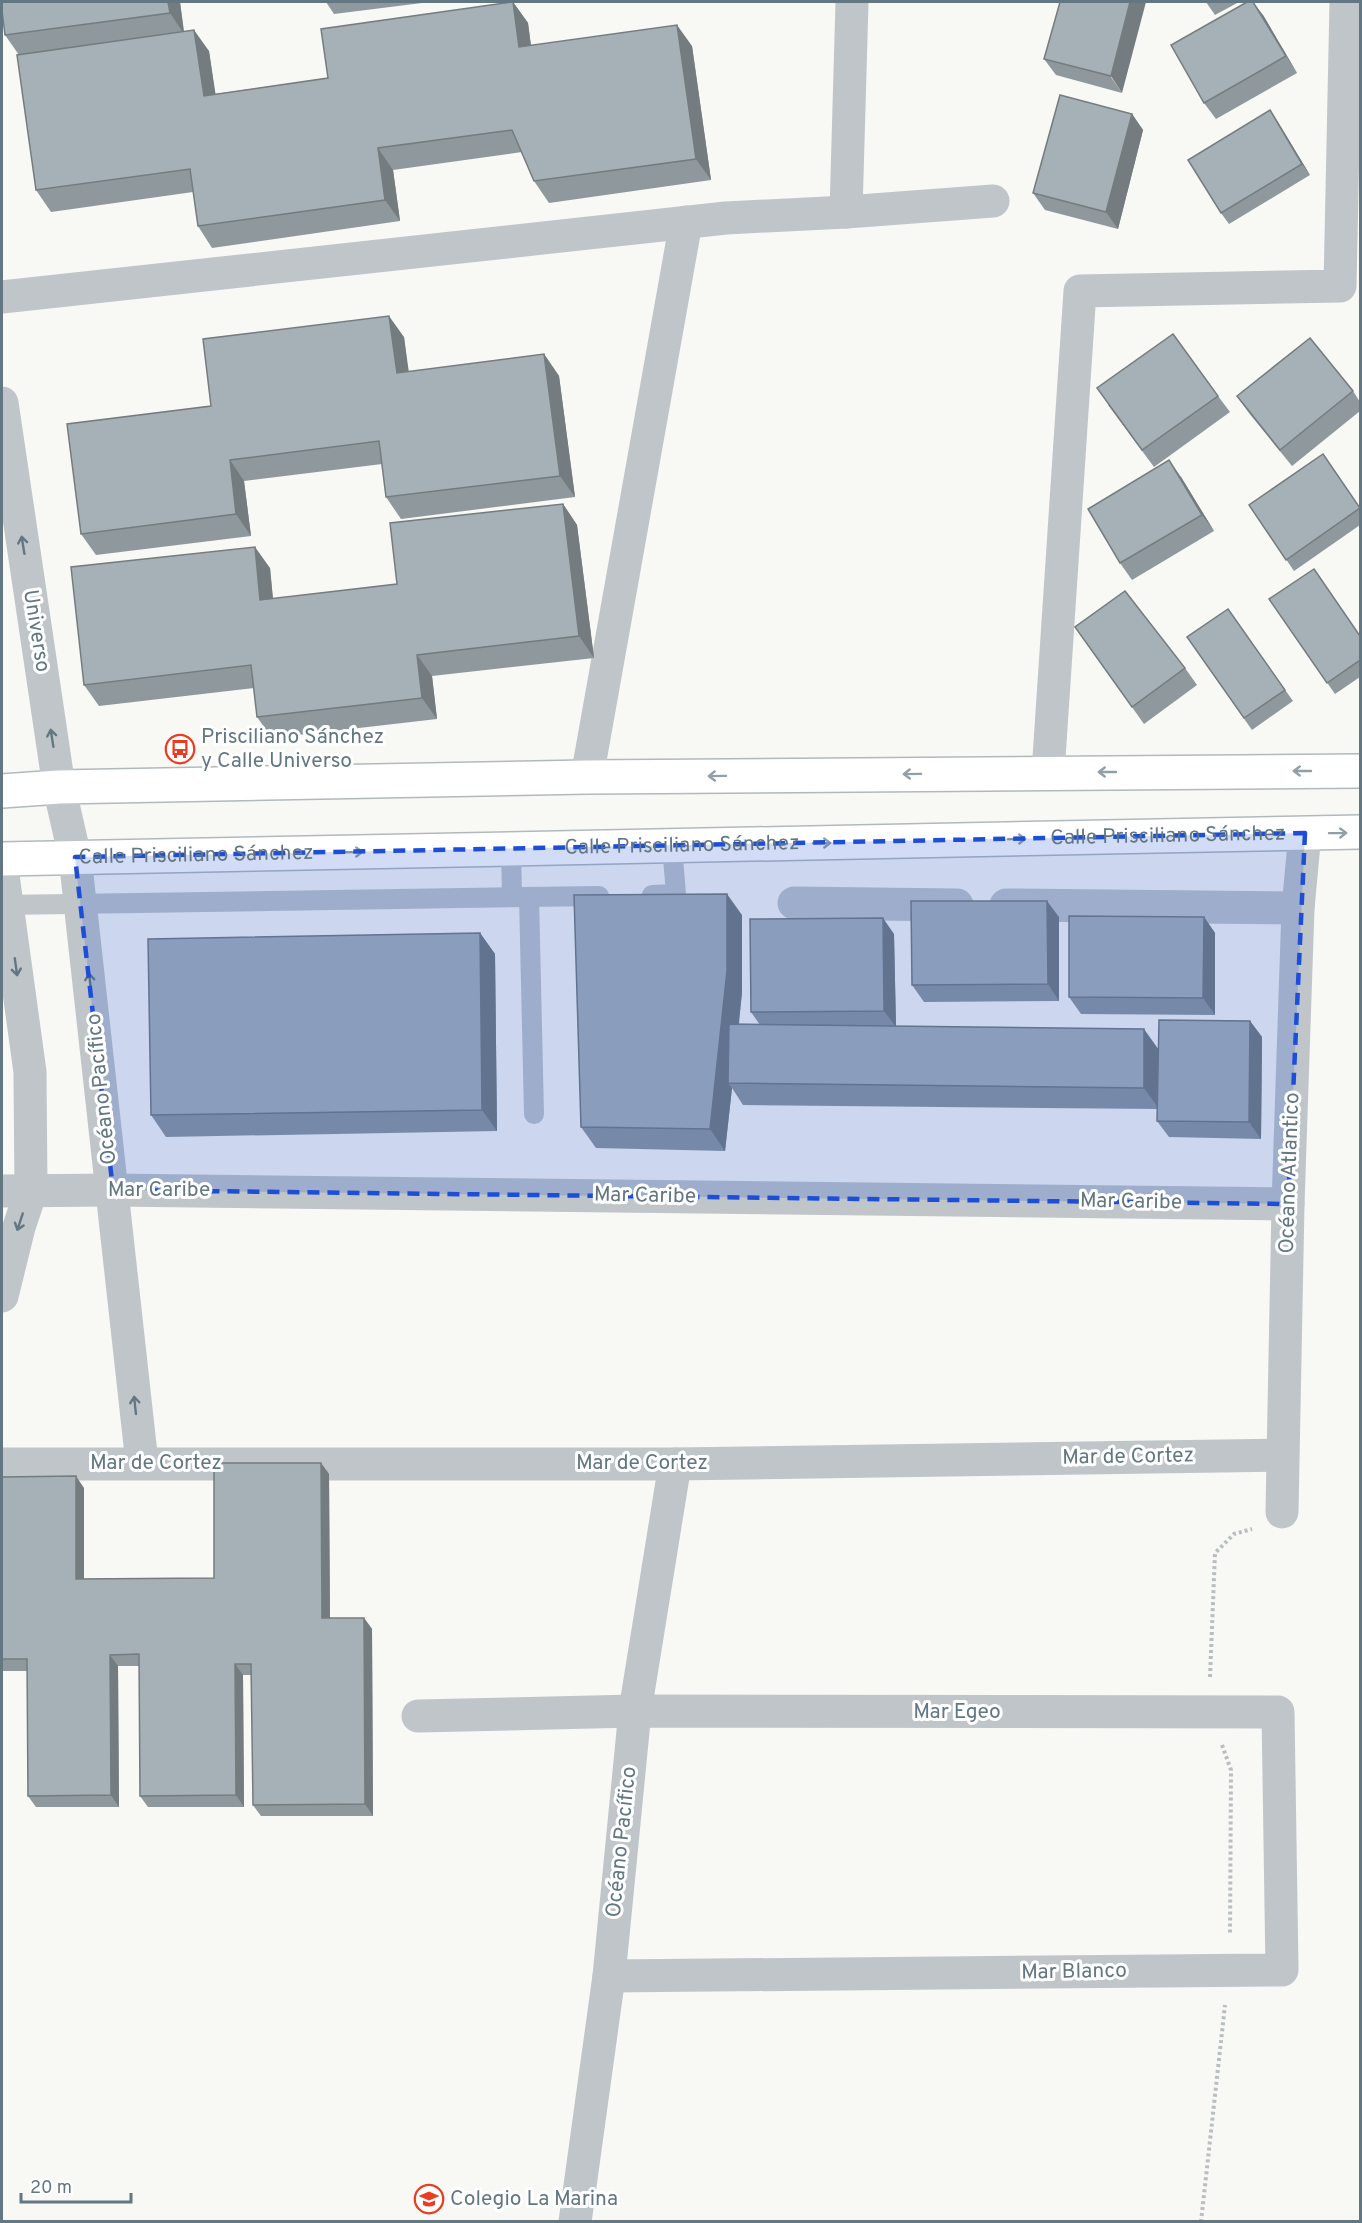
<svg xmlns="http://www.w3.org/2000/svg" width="1362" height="2223" font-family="Overpass,sans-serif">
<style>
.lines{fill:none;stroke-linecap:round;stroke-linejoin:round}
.secondary-casing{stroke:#b1b9bd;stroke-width:36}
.path{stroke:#b9bec0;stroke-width:4;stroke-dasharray:3 3;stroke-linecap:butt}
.lane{stroke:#bfc5c8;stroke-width:20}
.street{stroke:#bfc5c8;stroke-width:33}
.secondary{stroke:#fff;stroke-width:33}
.wall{fill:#8e989d}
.shaded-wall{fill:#747c7f}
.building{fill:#a5b1b6;stroke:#747c7f;stroke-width:1.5}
.oneway{stroke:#627782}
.oneway2{stroke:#91a0a8}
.marked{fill:#1d4ed8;fill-opacity:0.2;stroke:#1d4ed8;stroke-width:4.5;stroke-dasharray:12 8;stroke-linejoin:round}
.labels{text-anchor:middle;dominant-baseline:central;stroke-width:6;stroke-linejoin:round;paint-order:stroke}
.street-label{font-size:21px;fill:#627782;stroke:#fff}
.poi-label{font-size:21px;fill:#627782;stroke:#fff;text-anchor:start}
</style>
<rect width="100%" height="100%" fill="#f8f8f5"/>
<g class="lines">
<g class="secondary-casing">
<g id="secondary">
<path d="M2,791L59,787L587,777L1360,771"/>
<path id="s1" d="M2,859L1360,832"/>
</g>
</g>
<g class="path">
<path d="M1210,1677L1215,1553L1234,1534L1252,1529"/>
<path d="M1222,1745L1231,1770L1230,1934"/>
<path d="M1201,2222L1225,2005"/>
</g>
<g class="lane">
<path d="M511,849L512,897"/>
<path d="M652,895L676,894L672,846"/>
<path d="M529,897L534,1114"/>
<path d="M2,905L599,896"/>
</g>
<g class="street">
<path d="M846,212L852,2"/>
<path d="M2,297L726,218L846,212L993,201"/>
<path d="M2,403L59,787L75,857L142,1463"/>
<path d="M1048,773L1080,291L1340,286L1346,2"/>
<path d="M587,777L686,222"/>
<path d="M2,868L30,1072L31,1191L19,1227L2,1296"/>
<path d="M794,903L957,905"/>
<path d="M1006,905L1298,908"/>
<path d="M2,1191L113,1190L1288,1204"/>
<path d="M2,1464H675L1282,1455"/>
<path d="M1282,1512L1288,1204L1298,908L1305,833"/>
<path d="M418,1716L635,1711L1278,1712L1282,1970L609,1976"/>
<path d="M575,2222L609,1976L635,1711L675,1464"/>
</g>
<use href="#secondary" class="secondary"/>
</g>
<g class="wall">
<path d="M2,2H180L184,31L209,51L215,94L328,78L513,2L528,23L531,46H692L711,180L549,203L534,181L522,152L393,170L400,221L212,248L198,226L193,192L51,212L36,190L19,55L5,35Z"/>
<path d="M326,2H430L334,14Z"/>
<path d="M1060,2L1122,93L1056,75L1044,59Z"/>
<path d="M1206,2H1239L1215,15Z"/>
<path d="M1263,15L1297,73L1216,119L1204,103Z"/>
<path d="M1270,110L1310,175L1229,224L1221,213Z"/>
<path d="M1132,114L1143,130L1118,229L1045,210L1033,193Z"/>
<path d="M404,337L408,372L544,354L559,376L575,497L401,519L386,497L382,464L244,481L251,536L96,555L81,534L211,406Z"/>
<path d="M1353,391L1360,402V411L1292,466L1249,413L1237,396Z"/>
<path d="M1218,396L1230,412L1154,467L1108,405Z"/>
<path d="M1181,477L1214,531L1132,580L1120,563Z"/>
<path d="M563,504L577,525L594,658L432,676L437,719L272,738L257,717L254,688L99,706L84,685L270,568L273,599L397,584Z"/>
<path d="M1249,505L1360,507V525L1294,571Z"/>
<path d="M1269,599L1360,636V677L1335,694Z"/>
<path d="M1228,609L1293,701L1252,730L1187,637Z"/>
<path d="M1075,627L1185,668L1197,685L1144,724Z"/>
<path d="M742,915V992L739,1024L760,1025L751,1012L894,934L896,1026L1158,1048L1250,1021L1262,1037L1261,1139L1169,1137L1157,1121L1158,1109L743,1105L732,1088L725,1151L596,1148L581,1127Z"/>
<path d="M1059,917V1001L924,1002L912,985Z"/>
<path d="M1204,917L1215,933V1015L1081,1014L1069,997Z"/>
<path d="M480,933L495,954L497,1131L166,1137L151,1115Z"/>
<path d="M321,1463L329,1474L330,1618H364L372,1629L373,1816H261L253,1805L252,1675H243L244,1807H148L140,1796L139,1666H118L119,1807H36L28,1796L27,1671H2V1477L84,1488V1579L214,1578Z"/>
</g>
<g class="shaded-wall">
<path d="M168,2H180L184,34L170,13Z"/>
<path d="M513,2L528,23L534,69L519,47Z"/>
<path d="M1130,2H1146L1122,93L1111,76Z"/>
<path d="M1253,2L1263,15L1297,73L1286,56Z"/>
<path d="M677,25L692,46L711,180L696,159Z"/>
<path d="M194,30L209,51L219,117L204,96Z"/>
<path d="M1270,110L1278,122L1310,175L1302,164Z"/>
<path d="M1132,114L1143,130L1118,229L1106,212Z"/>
<path d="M378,148L393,170L400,221L385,200Z"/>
<path d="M389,316L404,337L412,395L397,373Z"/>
<path d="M544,354L559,376L575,497L560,476Z"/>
<path d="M230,460L244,481L251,536L236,514Z"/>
<path d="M1169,460L1181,477L1214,531L1202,515Z"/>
<path d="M563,504L577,525L594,658L579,636Z"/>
<path d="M255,547L270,568L275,621L260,600Z"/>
<path d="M417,655L432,676L437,719L422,698Z"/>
<path d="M727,894L742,915V992L732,1083H728L732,1088L725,1151L710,1129Z"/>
<path d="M1047,901L1059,917V1001L1048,984Z"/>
<path d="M1204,917L1215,933V1015L1203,998Z"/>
<path d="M883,918L894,934L896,1027L884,1011Z"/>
<path d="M480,933L495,954L497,1131L482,1110Z"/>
<path d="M1250,1021L1262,1037L1261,1139L1249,1122Z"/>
<path d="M1144,1029L1159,1050V1109L1144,1088Z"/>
<path d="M321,1463L329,1474L330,1630L322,1618Z"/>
<path d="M76,1476L84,1488V1590L76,1579Z"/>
<path d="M364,1618L372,1629L373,1816L365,1804Z"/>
<path d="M110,1655L118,1666L119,1807L111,1795Z"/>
<path d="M235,1664L243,1675L244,1807L236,1795Z"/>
</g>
<g class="building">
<path d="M2,2H168L170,13L5,35L2,11Z"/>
<path d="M511,2H513L519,47L677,25L696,159L534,181L512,130L378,148L385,200L198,226L190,169L36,190L17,55L194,30L204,96L328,78L321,29Z"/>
<path d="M1060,2H1130L1111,76L1044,59Z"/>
<path d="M1247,2H1253L1286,56L1204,103L1171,45Z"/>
<path d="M1060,95L1132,114L1106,212L1033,193Z"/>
<path d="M1270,110L1302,164L1221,213L1188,160Z"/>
<path d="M389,316L397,373L544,354L560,476L386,497L379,441L230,460L236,514L81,534L67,424L211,406L203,339Z"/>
<path d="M1173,334L1218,396L1142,450L1097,388Z"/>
<path d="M1310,338L1353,391L1280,450L1237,396Z"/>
<path d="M1323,454L1360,508L1286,560L1249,505Z"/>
<path d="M1169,460L1202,515L1120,563L1088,509Z"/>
<path d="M563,504L579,636L417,655L422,698L257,717L251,665L84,685L71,567L255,547L260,600L397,584L390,523Z"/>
<path d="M1314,569L1360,636V660L1327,683L1269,599Z"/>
<path d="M1125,591L1185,668L1132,707L1075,627Z"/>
<path d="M1228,609L1285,690L1244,718L1187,637Z"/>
<path d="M727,894V971L710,1129L581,1127L574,895Z"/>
<path d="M911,901H1047L1048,984L912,985Z"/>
<path d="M1069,916L1204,917L1203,998L1069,997Z"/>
<path d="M883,918L884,1011L751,1012L750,919Z"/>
<path d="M480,933L482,1110L151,1115L148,939Z"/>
<path d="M1159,1020L1250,1021L1249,1122L1157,1121Z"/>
<path d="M729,1024L1144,1029V1088L728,1083Z"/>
<path d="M214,1463H321L322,1618H364L365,1804L253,1805L251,1664H235L236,1795L140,1796L139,1654L110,1655L111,1795L28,1796L27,1659H2V1477L76,1476V1579L214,1578Z"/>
</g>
<defs><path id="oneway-shaft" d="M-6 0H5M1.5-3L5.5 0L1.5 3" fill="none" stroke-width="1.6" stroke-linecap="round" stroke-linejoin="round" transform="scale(1.5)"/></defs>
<g class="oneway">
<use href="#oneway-shaft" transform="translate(23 545) rotate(-99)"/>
<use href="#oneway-shaft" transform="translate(52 738) rotate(-99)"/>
<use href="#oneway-shaft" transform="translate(16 967) rotate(82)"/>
<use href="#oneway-shaft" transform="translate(90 982) rotate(-96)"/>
<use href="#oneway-shaft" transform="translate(20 1222) rotate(108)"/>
<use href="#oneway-shaft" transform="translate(135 1405) rotate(-96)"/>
</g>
<g class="oneway2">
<use href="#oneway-shaft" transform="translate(1302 771) rotate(180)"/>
<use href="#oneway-shaft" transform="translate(1107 772) rotate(180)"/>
<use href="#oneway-shaft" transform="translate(912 774) rotate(179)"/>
<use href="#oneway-shaft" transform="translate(717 776) rotate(179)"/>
<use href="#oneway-shaft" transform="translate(1338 833) rotate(-1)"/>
<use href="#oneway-shaft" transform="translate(1017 839) rotate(-1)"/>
<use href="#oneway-shaft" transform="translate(822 843) rotate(-1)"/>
<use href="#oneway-shaft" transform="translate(354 852) rotate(-1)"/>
</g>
<path class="marked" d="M1305,833L1288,1204L113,1190L75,857Z"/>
<defs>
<g id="bus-ring" transform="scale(1.5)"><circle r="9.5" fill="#fff" stroke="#eb3c23" stroke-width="1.5"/><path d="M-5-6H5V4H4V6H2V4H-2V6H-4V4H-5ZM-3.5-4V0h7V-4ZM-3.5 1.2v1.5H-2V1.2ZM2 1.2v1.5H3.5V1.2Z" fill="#eb3c23"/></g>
<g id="university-ring" transform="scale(1.5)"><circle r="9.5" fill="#fff" stroke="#eb3c23" stroke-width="1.5"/><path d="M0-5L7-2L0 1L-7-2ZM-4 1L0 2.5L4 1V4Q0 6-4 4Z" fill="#eb3c23"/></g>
</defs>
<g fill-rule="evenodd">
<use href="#bus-ring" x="180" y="749"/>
<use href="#university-ring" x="429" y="2199"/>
</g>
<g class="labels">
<g class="street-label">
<text transform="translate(36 631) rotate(81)">Universo</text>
<text stroke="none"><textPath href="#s1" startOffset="1166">Calle Prisciliano Sánchez</textPath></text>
<text stroke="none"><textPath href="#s1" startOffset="680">Calle Prisciliano Sánchez</textPath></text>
<text stroke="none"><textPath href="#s1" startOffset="194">Calle Prisciliano Sánchez</textPath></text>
<text transform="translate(102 1089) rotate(-96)">Océano Pacífico</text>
<text transform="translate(1290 1173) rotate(-88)">Océano Atlantico</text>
<text x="159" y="1190">Mar Caribe</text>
<text transform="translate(645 1196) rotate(1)">Mar Caribe</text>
<text transform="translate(1131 1202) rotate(1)">Mar Caribe</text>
<text transform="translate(1128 1457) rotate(-1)">Mar de Cortez</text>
<text x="156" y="1463">Mar de Cortez</text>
<text x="642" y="1463">Mar de Cortez</text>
<text x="957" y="1712">Mar Egeo</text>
<text transform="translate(622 1842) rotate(-84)">Océano Pacífico</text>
<text transform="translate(1074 1972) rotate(-1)">Mar Blanco</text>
</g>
<g class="poi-label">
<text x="201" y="737">Prisciliano Sánchez<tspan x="201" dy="24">y Calle Universo</tspan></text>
<text x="450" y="2199">Colegio La Marina</text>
</g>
</g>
<rect width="1362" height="2223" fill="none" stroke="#627782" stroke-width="6"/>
<path d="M21 2193v9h110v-9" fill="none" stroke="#627782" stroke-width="3"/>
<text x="30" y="2193" font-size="18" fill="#627782" stroke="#ffffff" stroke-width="4.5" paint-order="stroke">20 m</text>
</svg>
